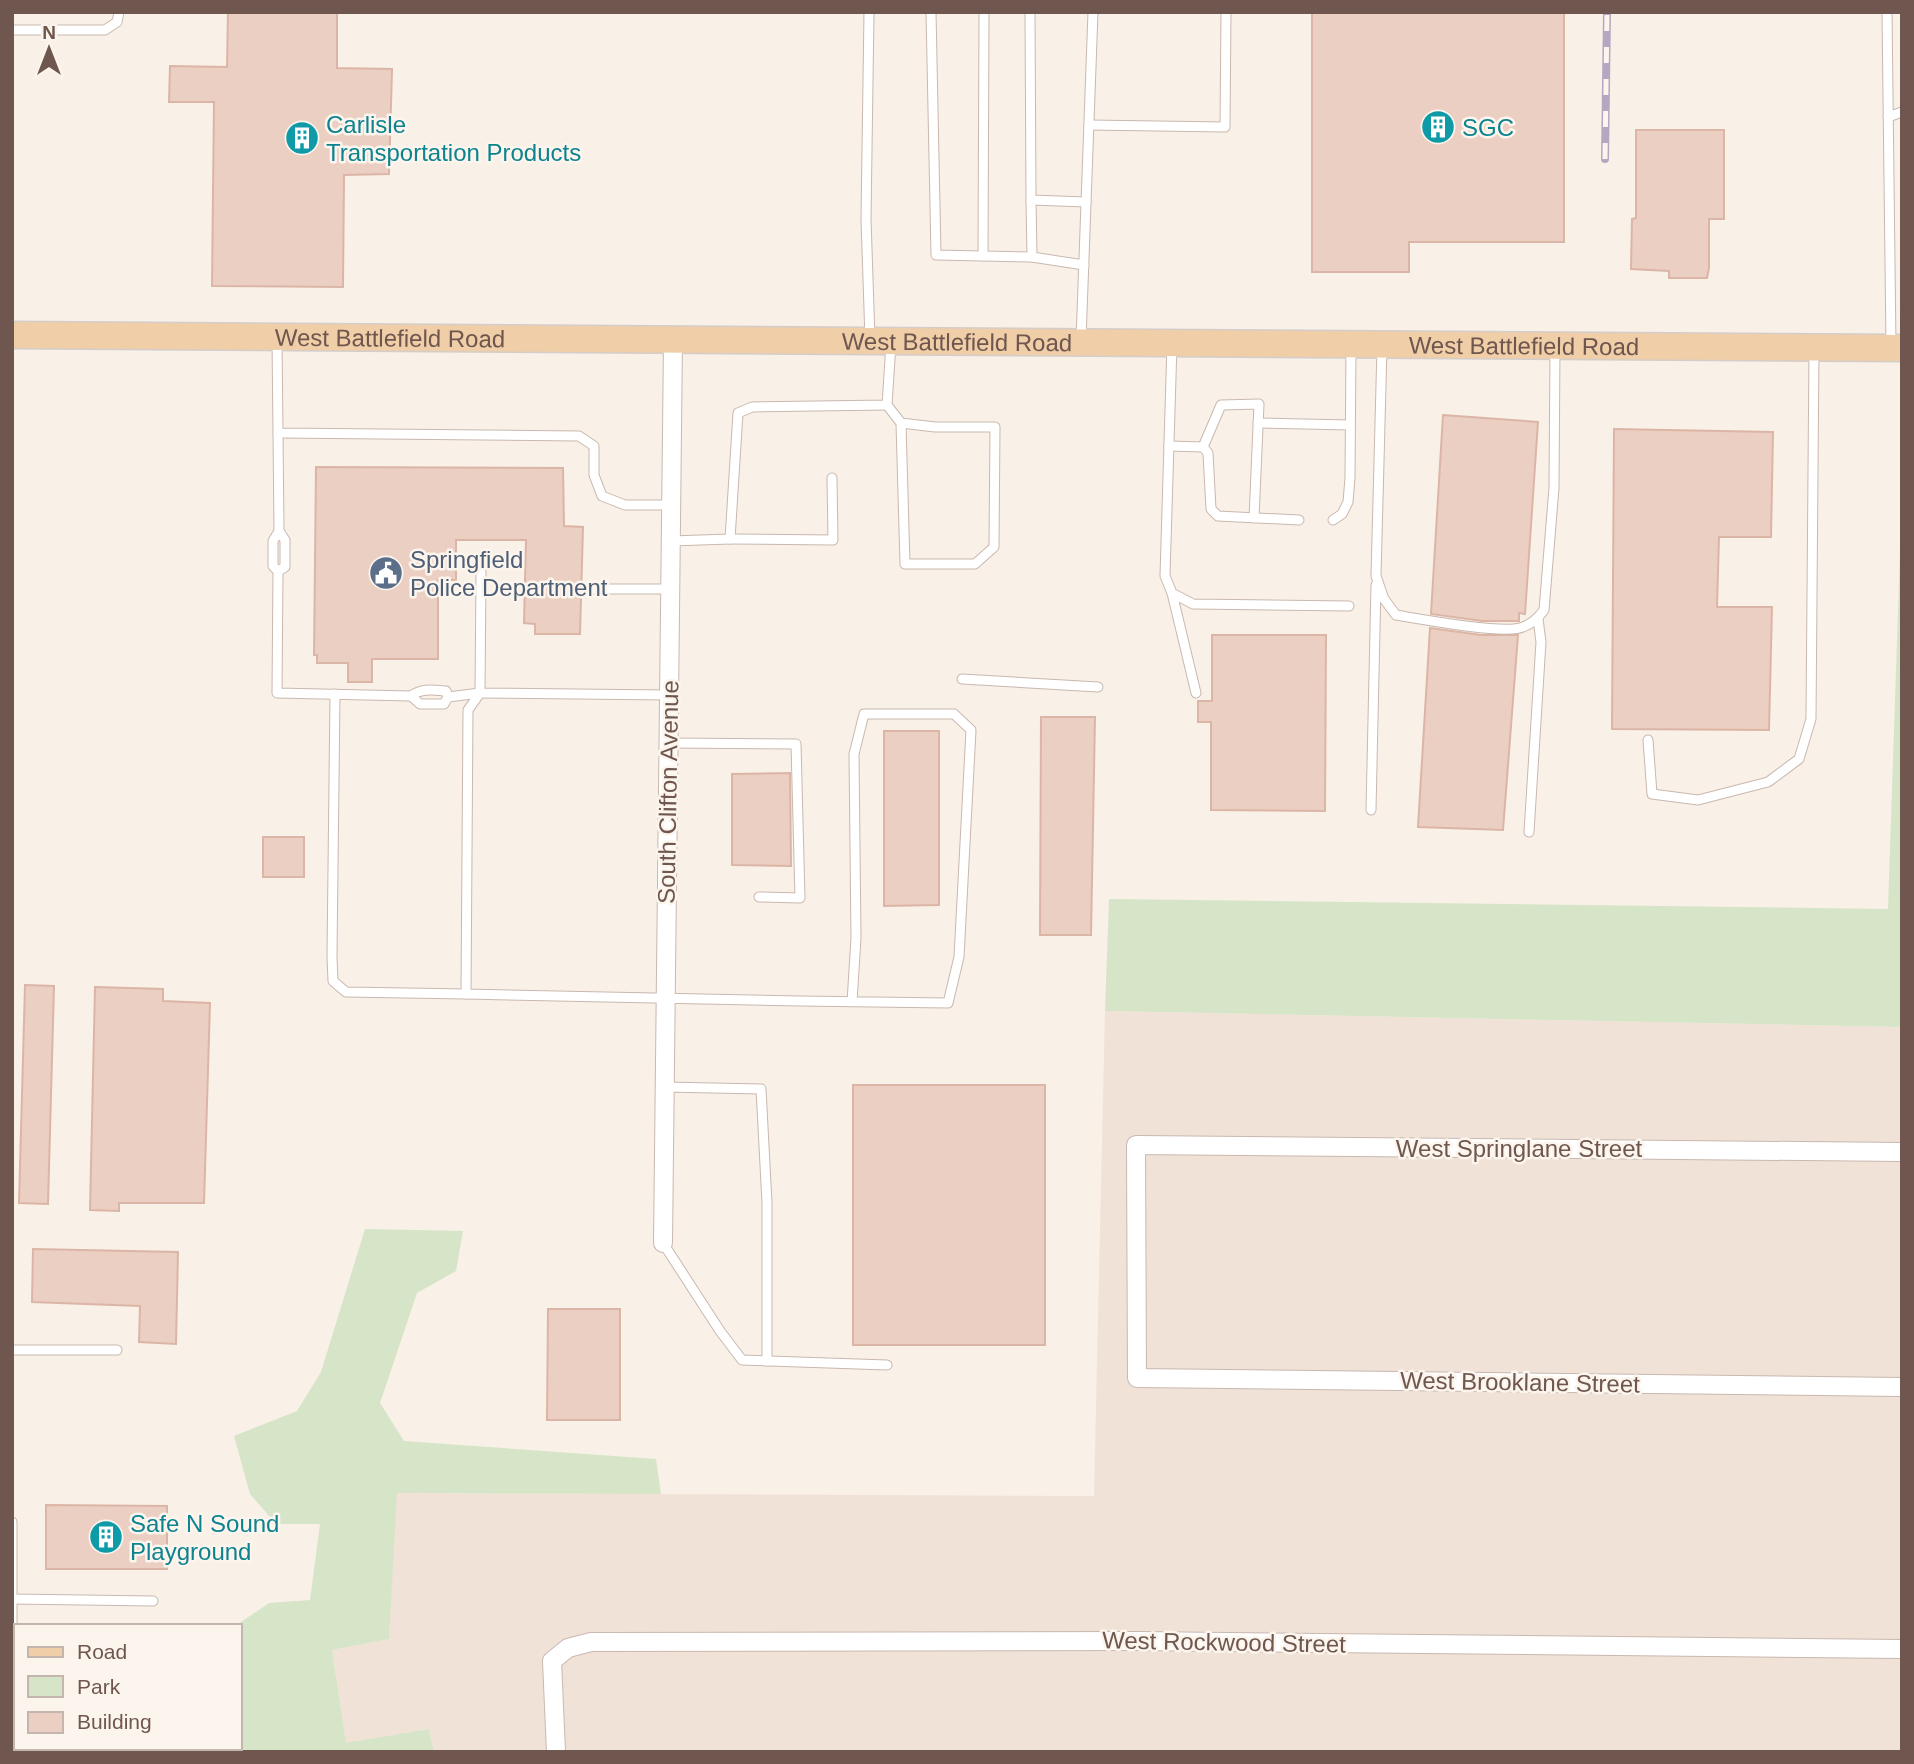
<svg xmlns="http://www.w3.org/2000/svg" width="1914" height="1764" font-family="Helvetica,sans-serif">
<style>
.residential{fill:#f0e2d7}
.green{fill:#d6e5c7}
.building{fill:#ebcfc2;stroke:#dbb5a5;stroke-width:2}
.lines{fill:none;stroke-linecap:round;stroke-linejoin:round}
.service-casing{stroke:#c9b8af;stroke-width:11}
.minor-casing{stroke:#c9b8af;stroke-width:20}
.primary-casing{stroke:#d4cdca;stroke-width:29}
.service{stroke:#fff;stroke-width:9}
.minor{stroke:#fff;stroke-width:18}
.primary{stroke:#efcea8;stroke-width:26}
.rail-casing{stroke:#b3a7c1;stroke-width:8}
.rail{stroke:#fcf5ed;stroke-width:5;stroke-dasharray:16;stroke-linecap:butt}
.labels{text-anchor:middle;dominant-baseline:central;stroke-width:5;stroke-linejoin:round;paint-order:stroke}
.culture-label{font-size:24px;fill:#0d838f;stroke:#fcf5ed;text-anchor:start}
.street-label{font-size:24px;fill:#6f574f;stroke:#fcf5ed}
.service-label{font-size:24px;fill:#4e5e75;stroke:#fcf5ed;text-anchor:start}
</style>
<rect width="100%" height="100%" fill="#f9f0e7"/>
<path class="residential" d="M1105,1011L1902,1027V1752H434L429,1729L346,1744L332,1650L389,1639L396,1493L1094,1496Z"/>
<g class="green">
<path d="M1902,491V1027L1105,1011L1109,899L1888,909Z"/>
<path d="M365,1229L463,1231L456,1271L417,1293L380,1403L404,1441L656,1459L661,1494L397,1493L389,1639L332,1650L346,1743L429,1729L434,1752H219L223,1748H240V1626L238,1624L269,1603L310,1600L320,1524H276L250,1494L234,1436L297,1411L321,1372Z"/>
</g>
<g class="building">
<path d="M228,12H337V68L392,69L389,174L344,175L343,287L212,286L214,102H169L170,66L227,67Z"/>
<path d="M1312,12H1564V242H1409V272H1312Z"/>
<path d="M1636,130H1724V219H1709V268L1707,278H1669V271L1631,269L1632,219L1636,218Z"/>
<path d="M1443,415L1538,422L1525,614L1519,613V621H1482L1431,614Z"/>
<path d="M1614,429L1773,432L1771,537H1719L1717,607H1772L1769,730L1612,729Z"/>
<path d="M316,467L563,468L564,526L583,527L580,634H535V624L524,623L526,540H456V580H438V659H372V682H348V663H317V655H314Z"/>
<path d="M1430,628L1481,635H1518L1503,830L1418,827Z"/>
<path d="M1212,635H1326L1325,811L1211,810V722H1198V701H1212Z"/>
<path d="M1041,717H1095L1091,935H1040Z"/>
<path d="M884,731H939V905L884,906Z"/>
<path d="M790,773L791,866L732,865V774Z"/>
<rect x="263" y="837" width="41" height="40"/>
<path d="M25,985L54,986L48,1204L19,1203Z"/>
<path d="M95,987L163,989V1001L210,1003L204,1203H119V1211L90,1210Z"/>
<rect x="853" y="1085" width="192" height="260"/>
<path d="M33,1249L178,1252L176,1344L139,1342L140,1306L32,1302Z"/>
<path d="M548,1309H620V1420H547Z"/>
<path d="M46,1505L167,1506V1569H46Z"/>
</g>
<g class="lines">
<g class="service-casing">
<g id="service">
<path d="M869,12L866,219L870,339"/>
<path d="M931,12L936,255L1032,257L1031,200"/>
<path d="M1030,12L1031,200L1086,202"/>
<path d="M1887,12L1891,346"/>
<path d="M12,30H105L117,22L119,12"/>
<path d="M1888,117L1902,112"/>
<path d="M1089,125L1225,127L1226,12"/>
<path d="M983,256L984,12"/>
<path d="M1032,257L1084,265"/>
<path d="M277,339L278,433L579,436L594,446V475L602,496L625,505H672"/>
<path d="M1081,340L1093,12"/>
<path d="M1172,344L1165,576L1172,593L1193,604L1349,606"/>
<path d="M1382,347L1376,576L1384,599L1396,615C1420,619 1505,635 1523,627C1533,623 1538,618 1544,610L1554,488L1555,347"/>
<path d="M887,405L901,423L935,427H995L994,547L975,564H905L901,423"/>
<path d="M1258,423L1350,425"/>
<path d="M278,433L279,531"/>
<path d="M1169,446L1203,447L1208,453L1211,509L1218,516L1299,520"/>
<path d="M1203,447L1221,405L1259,404L1254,518"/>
<path d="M1333,520L1342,514L1348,502L1350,478L1351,346"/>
<path d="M730,539L833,540L832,478"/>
<path d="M671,541L730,539L738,413L752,407L887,405L891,344"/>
<path d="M278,571L285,567V540L279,531L273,541V566L278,571L277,693L411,696"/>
<path d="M481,572L480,693L669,695"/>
<path d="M588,589H671"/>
<path d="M1172,593L1196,693"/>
<path d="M962,679L1098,687"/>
<path d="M480,693L468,710L466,994L800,1001L948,1003L959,957L971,730L954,714H864L854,754L856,938L852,1002"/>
<path d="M335,694L332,957L333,981L346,992L466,994"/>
<path d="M448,697L446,691C433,690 422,688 411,696L420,704H444L448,697L480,693"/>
<path d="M1648,740L1652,794L1698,800L1768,782L1799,759L1811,719L1814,349"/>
<path d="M669,743L796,744L800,898L759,897"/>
<path d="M1371,810L1376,585"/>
<path d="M1529,832L1541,642L1538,619"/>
<path d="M665,1087L761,1089L767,1203V1361"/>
<path d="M663,1243L720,1331L742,1360L887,1365"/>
<path d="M12,1350H117"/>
<path d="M12,1522V1712H16"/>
<path d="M12,1599L153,1601"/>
</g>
</g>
<g class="minor-casing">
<g id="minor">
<path d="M1902,1152L1136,1145L1137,1378L1902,1387"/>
<path d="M663,1243L673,341"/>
<path d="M556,1752L552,1661L568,1648L591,1642L1138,1641L1902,1649"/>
</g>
</g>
<g class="primary-casing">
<g id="primary">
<path id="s1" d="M12,335L1902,348"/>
</g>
</g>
<use href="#service" class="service"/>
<use href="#minor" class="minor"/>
<use href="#primary" class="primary"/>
<g class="rail-casing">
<path id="rail" d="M1605,159L1607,12"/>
</g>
<use href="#rail" class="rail"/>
</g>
<defs>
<g id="building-disc" transform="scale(1.75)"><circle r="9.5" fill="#0f9aa8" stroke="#fcf5ed"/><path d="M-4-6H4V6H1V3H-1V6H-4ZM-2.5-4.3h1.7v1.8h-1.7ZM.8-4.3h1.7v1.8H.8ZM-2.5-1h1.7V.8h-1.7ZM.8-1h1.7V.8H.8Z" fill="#fff"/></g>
<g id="civic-disc" transform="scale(1.75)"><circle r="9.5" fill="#5c6f8a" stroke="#fcf5ed"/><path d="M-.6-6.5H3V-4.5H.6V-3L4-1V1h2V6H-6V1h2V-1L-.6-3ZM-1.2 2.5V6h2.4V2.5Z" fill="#fff"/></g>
</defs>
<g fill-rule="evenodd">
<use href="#building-disc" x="1438" y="127"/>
<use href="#building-disc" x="302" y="138"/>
<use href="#civic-disc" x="386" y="573"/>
<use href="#building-disc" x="106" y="1537"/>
</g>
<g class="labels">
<g class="culture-label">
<text x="326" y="124">Carlisle<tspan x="326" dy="28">Transportation Products</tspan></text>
<text x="1462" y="127">SGC</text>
<text x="130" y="1523">Safe N Sound<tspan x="130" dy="28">Playground</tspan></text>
</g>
<g class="street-label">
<text stroke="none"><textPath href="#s1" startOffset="378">West Battlefield Road</textPath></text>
<text stroke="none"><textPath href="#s1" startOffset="945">West Battlefield Road</textPath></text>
<text stroke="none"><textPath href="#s1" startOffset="1512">West Battlefield Road</textPath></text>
<text transform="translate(668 792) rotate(-89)">South Clifton Avenue</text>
<text x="1519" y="1148">West Springlane Street</text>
<text transform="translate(1520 1382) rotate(1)">West Brooklane Street</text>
<text transform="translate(1224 1642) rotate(1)">West Rockwood Street</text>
</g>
<g class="service-label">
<text x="410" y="559">Springfield<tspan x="410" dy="28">Police Department</tspan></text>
</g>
</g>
<rect width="1914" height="1764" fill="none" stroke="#6f574f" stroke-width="28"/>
<rect x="14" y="1624" width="228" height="126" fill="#fcf5ed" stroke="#c4b6ae" stroke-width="2"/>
<rect x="28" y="1647" width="35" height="10" fill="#efcea8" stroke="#c4b6ae" stroke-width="2"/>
<text x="77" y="1659" font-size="21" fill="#6f574f">Road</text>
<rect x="28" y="1676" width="35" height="21" fill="#d6e5c7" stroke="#c4b6ae" stroke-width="2"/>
<text x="77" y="1694" font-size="21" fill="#6f574f">Park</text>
<rect x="28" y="1712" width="35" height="21" fill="#ebcfc2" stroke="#c4b6ae" stroke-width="2"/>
<text x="77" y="1729" font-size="21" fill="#6f574f">Building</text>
<g transform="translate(49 49)" stroke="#fcf5ed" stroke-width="5" paint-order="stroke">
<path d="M0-5L12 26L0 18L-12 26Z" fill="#6f574f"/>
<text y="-10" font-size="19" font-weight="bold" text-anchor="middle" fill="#6f574f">N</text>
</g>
</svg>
